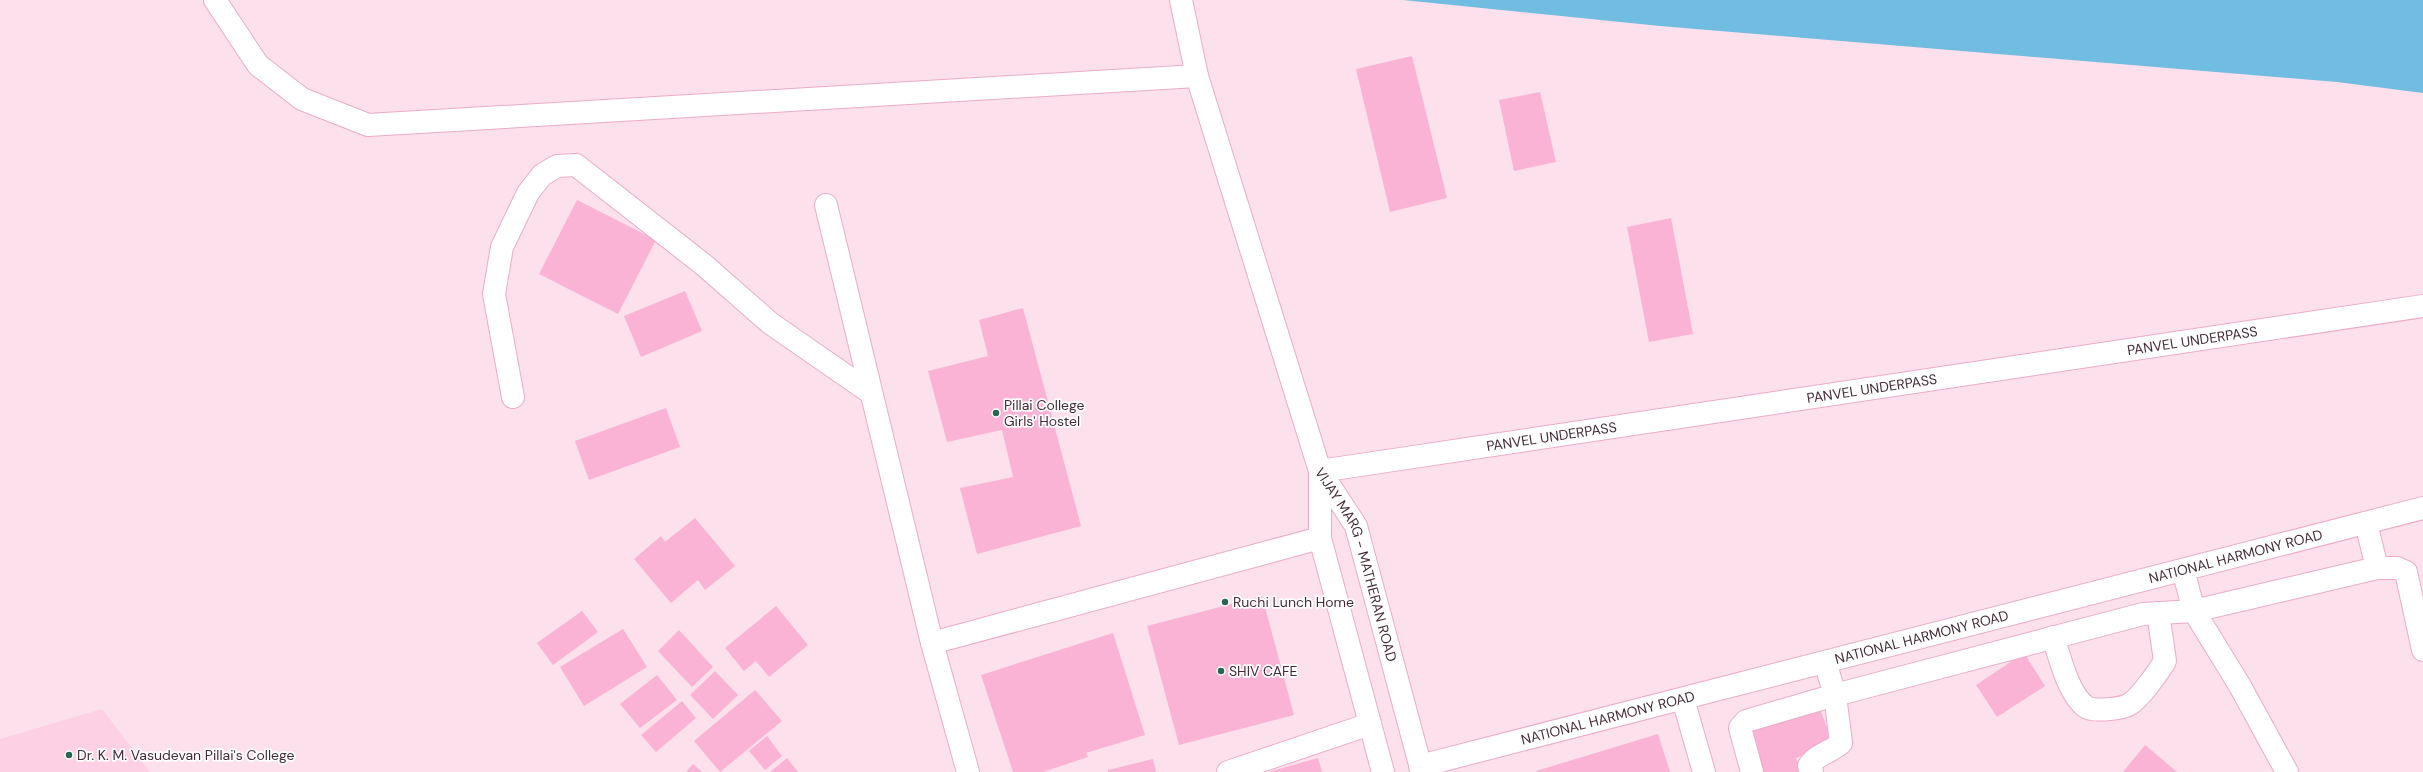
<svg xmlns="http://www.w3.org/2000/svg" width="2423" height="772" font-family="'DM Sans',sans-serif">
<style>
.built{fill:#fed0e4}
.water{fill:#70bde1}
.building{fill:#fbb3d5}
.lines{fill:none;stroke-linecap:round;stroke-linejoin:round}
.street-casing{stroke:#ecabc9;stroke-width:24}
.secondary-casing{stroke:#ecabc9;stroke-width:24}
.street{stroke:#fff;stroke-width:22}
.secondary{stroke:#fff;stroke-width:22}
.poi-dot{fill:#276652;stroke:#fff;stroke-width:1.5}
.labels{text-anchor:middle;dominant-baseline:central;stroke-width:3.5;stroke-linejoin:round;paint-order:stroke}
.street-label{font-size:14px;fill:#452b38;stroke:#fff}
.poi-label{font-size:14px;fill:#452b38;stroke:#fff;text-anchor:start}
</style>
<rect width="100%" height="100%" fill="#fce0ec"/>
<path class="built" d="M102,709L150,772H0V739Z"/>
<path class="water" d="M1403,0H2423V93L2337,82L1660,26Z"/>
<g class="building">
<path d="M1412,56L1447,198L1390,212L1356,69Z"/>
<path d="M1540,92L1556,162L1514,171L1499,100Z"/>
<path d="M577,200L656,240L618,314L539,274Z"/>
<path d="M1671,218L1693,334L1649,342L1627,227Z"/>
<path d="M685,291L702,331L641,357L624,316Z"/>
<path d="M1023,308L1081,526L977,554L960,488L1013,477L1002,430L947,442L928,371L988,356L979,320Z"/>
<path d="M666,408L680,447L589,480L575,441Z"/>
<path d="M695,518L735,566L705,590L698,580L671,603L634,559L661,536L665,542Z"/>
<path d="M1262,596L1294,715L1179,745L1147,626Z"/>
<path d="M776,606L808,645L769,677L756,661L744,671L725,648Z"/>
<path d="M582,611L598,632L553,665L537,643Z"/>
<path d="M623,629L647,667L584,706L560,667Z"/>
<path d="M679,630L713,667L692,687L658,651Z"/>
<path d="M1113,633L1145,735L1086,753L1088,757L1043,772H1013L981,675Z"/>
<path d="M2024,653L2045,686L1997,717L1976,685Z"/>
<path d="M715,671L738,695L713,719L690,695Z"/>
<path d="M657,675L677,700L640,728L620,704Z"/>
<path d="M755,690L782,721L720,772L694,741Z"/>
<path d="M682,701L696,718L656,752L641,735Z"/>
<path d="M1819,706L1833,745L1796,758L1801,772H1764L1748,726Z"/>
<path d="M1658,734L1670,772H1537L1536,771Z"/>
<path d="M767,736L782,756L765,770L749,751Z"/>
<path d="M2145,745L2177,772H2123Z"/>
<path d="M787,758L798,772H770Z"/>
<path d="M1318,758L1322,772H1268Z"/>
<path d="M1153,759L1156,772H1108V770Z"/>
<path d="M693,764L702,772H686Z"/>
</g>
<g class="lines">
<g class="street-casing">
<g id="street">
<path d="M215,0L258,65L302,99L368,125L1197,76"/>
<path d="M826,205L932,643"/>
<path d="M513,397L494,294L502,247L528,193L542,175L557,166L576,165L704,265L770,323L871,393"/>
<path d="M2366,523L2377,568"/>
<path d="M2183,570L2194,611L2240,686L2287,772"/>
<path d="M2053,637C2060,657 2068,694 2086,707C2093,712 2122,709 2130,704C2140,698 2159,671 2165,661L2158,613"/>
<path d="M1683,699L1704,772"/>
<path id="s1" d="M1420,766L2423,508"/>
<path d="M968,772L932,643L1320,538"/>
<path d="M1228,772L1370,724"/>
<path d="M1752,772L1740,728L1746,721L1835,695L1825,662"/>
<path d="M1812,772L1809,766C1815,755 1831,752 1841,743L1835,695L2143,614L2194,611L2377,568H2397L2406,572L2423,650"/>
</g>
</g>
<g class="secondary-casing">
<g id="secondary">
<path id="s2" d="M1181,0L1197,76L1320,471L1356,526L1422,772"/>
<path id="s3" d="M1320,471L2423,306"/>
<path d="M1320,471V538L1383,772"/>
</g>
</g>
<use href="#street" class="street"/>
<use href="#secondary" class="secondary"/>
</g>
<g class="poi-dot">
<circle cx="996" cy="413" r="4"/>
<circle cx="1225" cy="602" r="4"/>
<circle cx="1221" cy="671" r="4"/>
<circle cx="69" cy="755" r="4"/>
</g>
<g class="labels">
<g class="street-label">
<text stroke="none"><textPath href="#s3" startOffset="882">PANVEL UNDERPASS</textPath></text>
<text stroke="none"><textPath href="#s3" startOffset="558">PANVEL UNDERPASS</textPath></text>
<text stroke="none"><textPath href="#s3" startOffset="234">PANVEL UNDERPASS</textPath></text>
<text stroke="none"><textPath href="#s1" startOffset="842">NATIONAL HARMONY ROAD</textPath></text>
<text stroke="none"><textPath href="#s2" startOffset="593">VIJAY MARG - MATHERAN ROAD</textPath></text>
<text stroke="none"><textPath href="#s1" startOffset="518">NATIONAL HARMONY ROAD</textPath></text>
<text stroke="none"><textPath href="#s1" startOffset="194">NATIONAL HARMONY ROAD</textPath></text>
</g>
<g class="poi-label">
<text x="1004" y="405">Pillai College<tspan x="1004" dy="16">Girls' Hostel</tspan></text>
<text x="1233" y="602">Ruchi Lunch Home</text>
<text x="1229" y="671">SHIV CAFE</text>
<text x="77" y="755">Dr. K. M. Vasudevan Pillai's College</text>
</g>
</g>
</svg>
